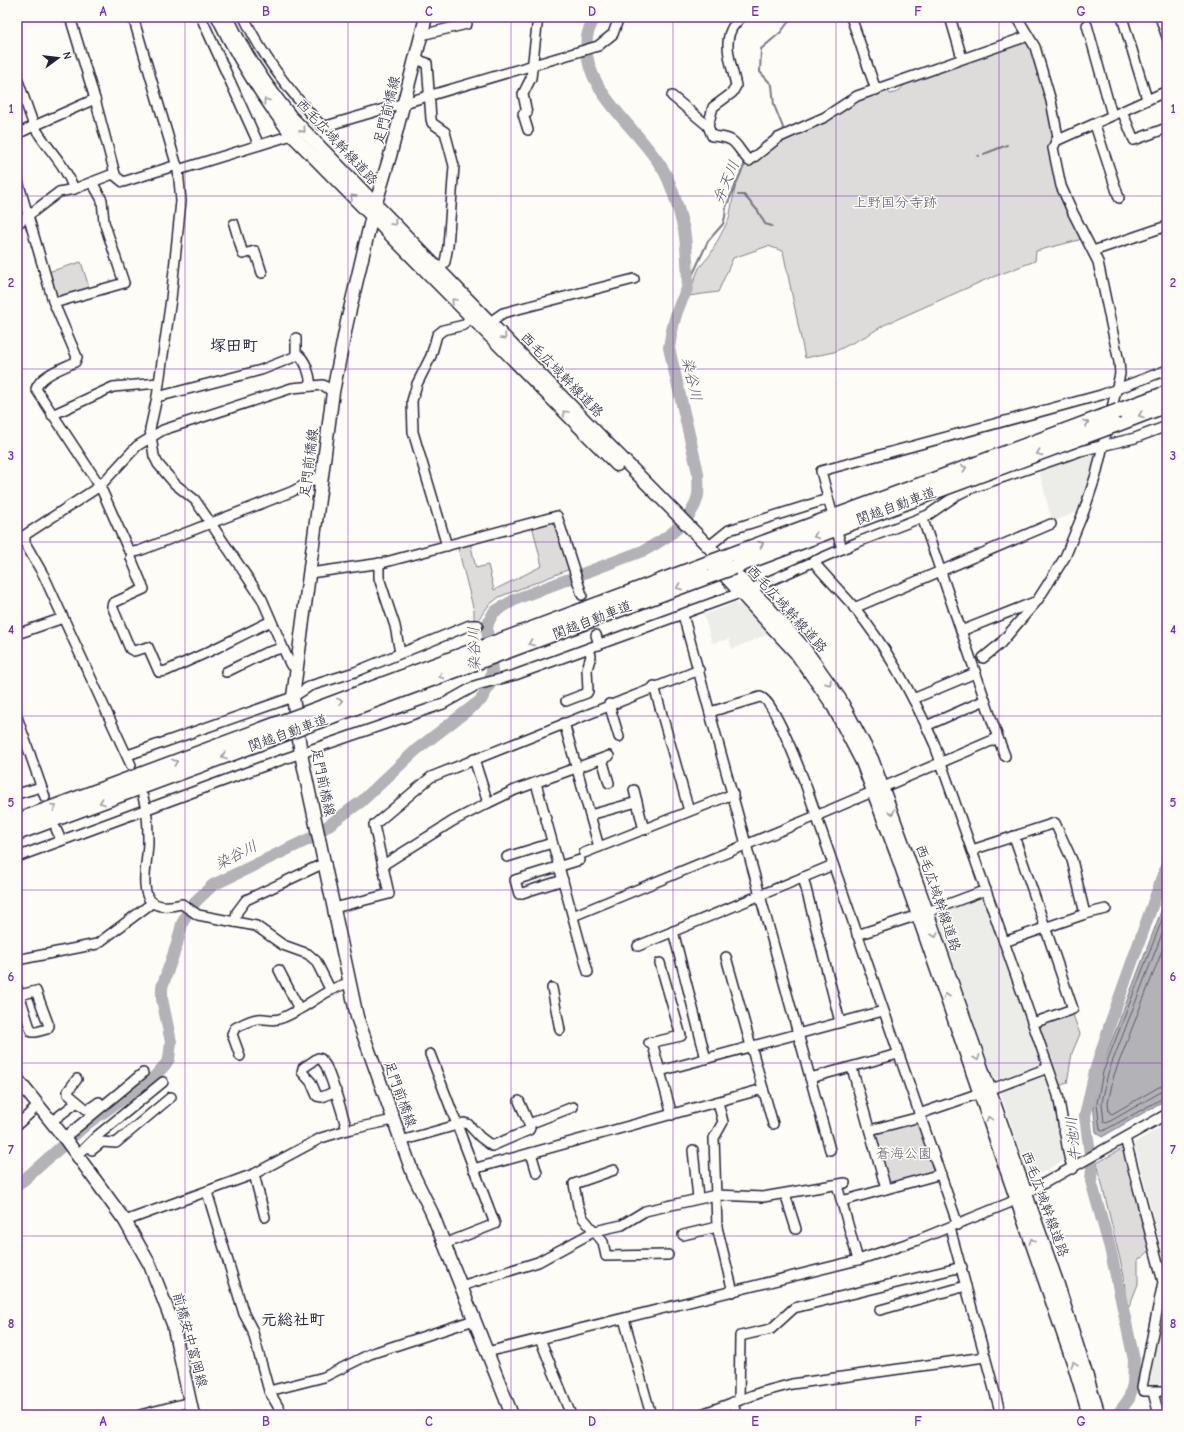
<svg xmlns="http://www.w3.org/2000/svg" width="1184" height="1432" font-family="'Comic Neue','Klee One',sans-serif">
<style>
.built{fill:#ecece9}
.green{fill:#dddcdb;stroke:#807f8b}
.water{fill:#b2b2b7;stroke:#787885}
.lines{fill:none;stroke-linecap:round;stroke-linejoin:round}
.shore{stroke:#5c5c6d;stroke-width:1}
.stream{stroke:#787885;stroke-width:2}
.river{stroke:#b2b2b7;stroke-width:12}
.minor-tunnel{stroke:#d1d0d1;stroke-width:9;stroke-dasharray:9 4.5;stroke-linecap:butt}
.minor-casing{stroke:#22223b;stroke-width:12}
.major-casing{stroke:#22223b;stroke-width:15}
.highway-casing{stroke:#22223b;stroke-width:17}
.minor{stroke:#fdfcf7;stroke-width:9}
.major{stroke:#fdfcf7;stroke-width:12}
.highway{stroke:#fdfcf7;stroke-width:14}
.highway-bridge-casing{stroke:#22223b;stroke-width:17;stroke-linecap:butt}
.highway-bridge{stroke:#fdfcf7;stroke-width:14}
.oneway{stroke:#9a9aa2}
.grid{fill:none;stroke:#7b2cbf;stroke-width:1;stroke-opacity:0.55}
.labels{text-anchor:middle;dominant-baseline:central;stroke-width:3;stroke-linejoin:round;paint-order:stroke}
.street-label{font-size:14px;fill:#22223b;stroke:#fdfcf7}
.park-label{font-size:14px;fill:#5a5a6b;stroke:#fdfcf7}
.water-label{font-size:15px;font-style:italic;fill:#545466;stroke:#fdfcf7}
.quarter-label{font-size:16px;font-weight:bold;fill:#22223b;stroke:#fdfcf7}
.neatline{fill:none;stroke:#7b2cbf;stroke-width:1.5}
.grid-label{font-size:13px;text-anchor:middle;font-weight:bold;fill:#7b2cbf}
</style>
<rect width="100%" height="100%" fill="#fdfcf7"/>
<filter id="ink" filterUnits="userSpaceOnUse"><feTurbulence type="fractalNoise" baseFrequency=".025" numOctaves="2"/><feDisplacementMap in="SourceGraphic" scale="8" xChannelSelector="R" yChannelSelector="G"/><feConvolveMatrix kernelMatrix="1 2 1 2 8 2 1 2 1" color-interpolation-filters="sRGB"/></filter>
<g filter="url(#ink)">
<g class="built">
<path d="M1095,452L1098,455L1095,469L1079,511L1052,522L1039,470Z"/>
<path d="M735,603L743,607L768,634L732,649L729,639L712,643L704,615Z"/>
<path d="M982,896L985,898L1043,1061L1040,1066L999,1079L994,1078L937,916L940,911Z"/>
<path d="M1043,1074L1046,1075L1055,1101L1065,1157L1064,1160L1037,1175L1027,1171L1000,1092L1002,1088Z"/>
<path d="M1167,1123V1269L1134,1143Z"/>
<path d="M1167,1290V1385L1150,1386L1151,1373Z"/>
</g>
<g class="green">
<path d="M1026,39L1030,42C1038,66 1059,120 1051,142L1081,237L1079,240L1036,251L1035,261L985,280L884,325L868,335L834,352L805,358L783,251L768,246L733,258L718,292L688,296L699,268L710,255L729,219L736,183L743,168L771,145L845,105L886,88L890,94L898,92L907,82Z"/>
<path d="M81,262L90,290L56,299L48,272Z"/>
<path d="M553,520L557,522L570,569L499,597L489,605L477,621L474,619V611L458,548L460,545L470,542L476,568L488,565L494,590L542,566L532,525Z"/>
<path d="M1069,1014L1073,1015L1080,1034L1072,1053L1067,1083L1059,1086L1039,1029L1041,1025Z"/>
<path d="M918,1122L935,1169L933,1174L891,1185L888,1183L875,1134L877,1131Z"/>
<path d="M1125,1147L1153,1247L1143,1257L1138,1259V1284L1129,1307H1126L1124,1276L1097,1163Z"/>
</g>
<path class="water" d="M1167,896V1099L1102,1137L1096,1132L1093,1103L1100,1071Z"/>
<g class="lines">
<g class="shore">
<path d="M1167,907L1103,1072L1097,1103L1100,1130L1103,1131L1167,1096"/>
<path d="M1167,921L1108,1073L1102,1103L1104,1122L1107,1123L1161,1092L1167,1091"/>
<path d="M1167,938L1114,1075L1108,1103L1109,1112L1112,1114L1159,1087L1167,1085"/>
</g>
<g class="stream">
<path d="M779,133L784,130L774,105L772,85L760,72L761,49L781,32L792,17"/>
<path d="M757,149L772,137"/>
<path d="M984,154L1007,145"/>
<path d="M978,156H979"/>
<path d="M738,195H744L758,211L765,224L772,226"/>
<path d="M687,287L708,241L723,224L725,217L726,207L746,161"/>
</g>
<g class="river">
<path d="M17,1186L88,1123L154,1077L165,1065L169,1059L171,1042L162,999V987L177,944L182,924L187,913L197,900L213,885L311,838L362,801L416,750L481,700L489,686L492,671L487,630L488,623L494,612L516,599L645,550C666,539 693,521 698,495C699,488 698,480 698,473L669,348C671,333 674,318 680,304C682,299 686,293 687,288C689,279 686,240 684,230C679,211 674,190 665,173C642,130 579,90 587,37C588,30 592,23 595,17"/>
<path d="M1117,1415L1129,1399L1133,1384L1134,1360L1110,1248L1091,1181L1092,1169L1085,1116L1095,1071L1110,1024L1167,864"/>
</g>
<path class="minor-tunnel" d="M582,595L596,635"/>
<g class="minor-casing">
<g id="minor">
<path d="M70,17L95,99L34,126C47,149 64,162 74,189"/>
<path d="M133,17L178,170L181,201L171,299L157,397L150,429L154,456L158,464L175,484L195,500L262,599L290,664L296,668"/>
<path d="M201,17L259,145"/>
<path d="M244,17C263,58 290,92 320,124L326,126L598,46L613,34L619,17"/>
<path d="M851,17L876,90"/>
<path d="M950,17L962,58"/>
<path d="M1122,17L1147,99"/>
<path d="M1160,17L1167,37"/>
<path d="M1087,25L1112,115"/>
<path d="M421,35L467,24"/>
<path d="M415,59L427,63L431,119L432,123L445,132L454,166L448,246L445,262L439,270"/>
<path d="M17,78L34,126L17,134"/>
<path d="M672,96L708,126L712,136C739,138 733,144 749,161L778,138L825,117L857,96L1028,36"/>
<path d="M95,99L115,174"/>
<path d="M1122,111L1134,140L1167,128"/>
<path d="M1095,125L1119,198"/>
<path d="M708,126L713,107L732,93L736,86C733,69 723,46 731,30C733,25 738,21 741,17"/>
<path d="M528,130L523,114L527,113L523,94L531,78L538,17"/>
<path d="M1056,141L1167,91"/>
<path d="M178,170L292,135"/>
<path d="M17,178L53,301L77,357L75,362C63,368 40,375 36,389L100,486L128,549L134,552L139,551L291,492L322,476"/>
<path d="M17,224L59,192L74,189L113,174L123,182L177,165"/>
<path d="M234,224L243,254L255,251L262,273"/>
<path d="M1093,251L1167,226"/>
<path d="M54,303L124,283L104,222L102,200L92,182"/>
<path d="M490,322L503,313L634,279"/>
<path d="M296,353C306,359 310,375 311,386"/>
<path d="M157,397L261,370L294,357L296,356V338"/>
<path d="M52,415L113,387L159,383"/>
<path d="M831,509L821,471L1101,395L1167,370"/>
<path d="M838,535L842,549"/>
<path d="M447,546L413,432L412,401L417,384L431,356L437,335L443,330L464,325L470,318"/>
<path d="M708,547L729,530L828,499"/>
<path d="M132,551L131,558L144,589L113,603L112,606L130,649L134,651L148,647L159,672L166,671L208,652L271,621"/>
<path d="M815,561L817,566C829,580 842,593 854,607C887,648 913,695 934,743L1058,1095L1069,1157L1073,1169"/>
<path d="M379,563V578L395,626L400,653"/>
<path d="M310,573L382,563L557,516L582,595"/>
<path d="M854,608L1051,524"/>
<path d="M683,615L830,1150"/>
<path d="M961,631L1037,601L1065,557L1084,511L1096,475L1120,374L1119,362L1098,262L1073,213L1061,186L1053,148L1058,137L1051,101L1035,47L1017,17"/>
<path d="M17,634L63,618"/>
<path d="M596,635L599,645"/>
<path d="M983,658L1000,644L1036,602"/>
<path d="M226,672L265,653L282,648"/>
<path d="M654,686L689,811"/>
<path d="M913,699L975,673"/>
<path d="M566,701L587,693L588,691L587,669L591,656L589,648"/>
<path d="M609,704L619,737"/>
<path d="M710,712L760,697C773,698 799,769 805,783L958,1225"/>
<path d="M17,717L45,797"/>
<path d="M564,723L599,847"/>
<path d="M926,726L985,700"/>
<path d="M998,738L1005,756"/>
<path d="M128,755L293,697L310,686L355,672L470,625H478"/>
<path d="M474,759L488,803"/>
<path d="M602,759L609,783"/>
<path d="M131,765L44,576L25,543V535L100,486L137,446L163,430L292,388L323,385L333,392"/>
<path d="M536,783L588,972"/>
<path d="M634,790L644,830"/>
<path d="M17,794L41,787"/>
<path d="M143,797C148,813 148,827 148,843C147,872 131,917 182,904L198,915L256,926L283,945L308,954L316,961L330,989"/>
<path d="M590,815L637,802"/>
<path d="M56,829L61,840"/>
<path d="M1014,836L1073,1009L1033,1023"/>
<path d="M972,850L1055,823L1072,860L1085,914"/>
<path d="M584,853L733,794"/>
<path d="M17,857L261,767L443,704L477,685L515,675L751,589L858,542L928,515L957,495L969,489L1080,451L1135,438L1167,426"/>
<path d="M507,857L552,843"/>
<path d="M383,865L453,821L488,803L515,790L609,756"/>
<path d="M803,877L840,1022"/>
<path d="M563,880L519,894L515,880L580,860"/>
<path d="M334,908L389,894L374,825L431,777L699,670"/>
<path d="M927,912L986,890"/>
<path d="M573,916L816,816L998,738L922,517"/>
<path d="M235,922L237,912L246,900L318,866L326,864"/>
<path d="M673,931L706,1059"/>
<path d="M857,935L918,915"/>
<path d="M1004,942L1085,914L1106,909"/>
<path d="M638,946L833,865"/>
<path d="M726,957L773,1124"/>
<path d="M17,960L97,944L152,903"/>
<path d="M279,970L299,1009"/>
<path d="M17,988L30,1028L32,1032H36L47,1029L49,1026L36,991L19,995"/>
<path d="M552,988L560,1030"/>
<path d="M652,1042L672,1115"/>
<path d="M649,1043L681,1036L660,963"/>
<path d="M430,1054L495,1224L444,1244"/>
<path d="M240,1056L232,1034L235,1028C241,1025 251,1019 258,1019C267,1018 274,1022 282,1018C306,1009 324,989 349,983"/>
<path d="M852,1068L886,1189"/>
<path d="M660,1071L883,1011"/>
<path d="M810,1078L898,1054"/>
<path d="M77,1079L68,1091V1094L86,1109H89L99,1102"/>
<path d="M989,1090L1048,1068"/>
<path d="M336,1091L322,1097L317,1096L311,1082L302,1072L303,1068L318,1058L321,1059L326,1066C335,1088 341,1108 347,1130"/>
<path d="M519,1101L529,1124"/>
<path d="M718,1102L723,1122L714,1138L717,1227L733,1292"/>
<path d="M919,1114L980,1093"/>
<path d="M51,1122L76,1103"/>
<path d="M17,1125L38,1106"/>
<path d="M870,1130L920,1117"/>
<path d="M64,1138L143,1073"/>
<path d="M1125,1138L1163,1282L1142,1387L1144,1391H1167"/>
<path d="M401,1141L464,1123L468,1124L480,1137L492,1146L529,1130L530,1128L529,1124L573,1107"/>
<path d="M92,1150L102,1142L116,1143L171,1097"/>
<path d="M693,1150L698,1198"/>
<path d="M531,1153L537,1173"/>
<path d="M77,1156L97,1136L163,1082"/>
<path d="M473,1169L763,1089"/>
<path d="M614,1170L574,1184L578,1206L583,1218L603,1242L606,1256L668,1255"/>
<path d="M254,1174L265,1217"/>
<path d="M837,1185L858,1260"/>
<path d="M207,1192L244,1314L252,1329L269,1391L283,1415"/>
<path d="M785,1194L796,1229"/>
<path d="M842,1201L941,1174"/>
<path d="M125,1221L254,1174L321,1138L347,1130L393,1120"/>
<path d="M950,1228L1001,1415"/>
<path d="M683,1235L717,1227"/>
<path d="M461,1286L538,1262L595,1231L622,1225L645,1211L716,1195L763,1197L845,1183"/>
<path d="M880,1310L966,1286"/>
<path d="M624,1319L651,1415"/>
<path d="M540,1339L571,1415"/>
<path d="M487,1352L858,1260L915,1241L1009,1203L1167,1114"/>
<path d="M269,1391L324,1377L370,1354L474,1320"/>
<path d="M1153,1392L1159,1415"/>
<path d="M739,1400L740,1336L771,1329L794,1308L962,1267"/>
<path d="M733,1402L736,1415"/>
<path d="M140,1415L190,1402"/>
<path d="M699,1415L762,1392L792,1384L985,1357"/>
</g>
</g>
<g class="major-casing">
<g id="major">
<path d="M218,17C239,61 262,96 292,135L617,465"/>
<path d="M227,17C244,54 266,86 291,117L598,434L767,606L804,648L840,699L872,759L906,852L1058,1285L1099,1415"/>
<path d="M426,17L390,156L372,216L347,322L333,392L293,697L301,754L357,1017L413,1174L432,1213L512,1415"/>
<path d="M715,565L796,653L832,704L862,762L897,855L1074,1365L1089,1415"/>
<path d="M17,1079L66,1140L125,1221L150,1265L173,1324L193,1415"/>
</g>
</g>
<g class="highway-casing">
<g id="highway">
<path d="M1118,411L1167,393"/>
<path d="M1115,425L1167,405"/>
<path d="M725,557L928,482"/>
<path d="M734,567L931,493"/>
<path d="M304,714L706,564"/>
<path d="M305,726L715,574"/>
<path d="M17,821L285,721"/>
<path d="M17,833L287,733"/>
</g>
</g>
<use href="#minor" class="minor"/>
<use href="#major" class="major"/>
<use href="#highway" class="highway"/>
<g class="highway-bridge-casing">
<g id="highway-bridge">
<path d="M928,482L1118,411"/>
<path d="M931,493L1115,425"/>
<path d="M706,564L725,557"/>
<path d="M715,574L734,567"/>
<path d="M285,721L304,714"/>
<path d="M287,733L305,726"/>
</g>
</g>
<use href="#highway-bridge" class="highway-bridge"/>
</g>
<defs><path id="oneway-chevron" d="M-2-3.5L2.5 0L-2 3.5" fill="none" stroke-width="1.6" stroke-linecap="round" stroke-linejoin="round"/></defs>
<g class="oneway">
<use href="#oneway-chevron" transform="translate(266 101) rotate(-126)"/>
<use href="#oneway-chevron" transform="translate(303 130) rotate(48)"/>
<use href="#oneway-chevron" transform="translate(353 197) rotate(-134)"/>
<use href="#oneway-chevron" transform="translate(394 223) rotate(46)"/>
<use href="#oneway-chevron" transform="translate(454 301) rotate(-134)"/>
<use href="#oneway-chevron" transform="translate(504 337) rotate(46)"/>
<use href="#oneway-chevron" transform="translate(565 413) rotate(-135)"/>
<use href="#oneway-chevron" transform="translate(1141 415) rotate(160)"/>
<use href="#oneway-chevron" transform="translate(1086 423) rotate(-20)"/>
<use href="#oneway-chevron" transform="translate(1039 453) rotate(160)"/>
<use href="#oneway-chevron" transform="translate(964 468) rotate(-20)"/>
<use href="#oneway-chevron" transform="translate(816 536) rotate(160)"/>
<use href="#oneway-chevron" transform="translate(761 544) rotate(-21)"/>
<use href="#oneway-chevron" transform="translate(679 587) rotate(159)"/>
<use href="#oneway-chevron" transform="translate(531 643) rotate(159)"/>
<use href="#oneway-chevron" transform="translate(441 676) rotate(160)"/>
<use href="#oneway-chevron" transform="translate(829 683) rotate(55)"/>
<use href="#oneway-chevron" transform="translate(340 701) rotate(-20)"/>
<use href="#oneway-chevron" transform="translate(224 756) rotate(160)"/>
<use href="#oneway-chevron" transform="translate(175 762) rotate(-20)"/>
<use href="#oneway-chevron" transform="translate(102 802) rotate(160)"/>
<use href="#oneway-chevron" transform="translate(54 807) rotate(-20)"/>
<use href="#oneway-chevron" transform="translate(892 812) rotate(70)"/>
<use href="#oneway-chevron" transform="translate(935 935) rotate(71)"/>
<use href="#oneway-chevron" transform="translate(946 996) rotate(-109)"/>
<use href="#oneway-chevron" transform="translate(977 1058) rotate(71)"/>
<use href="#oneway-chevron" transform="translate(989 1119) rotate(-109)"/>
<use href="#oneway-chevron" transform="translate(1032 1241) rotate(-109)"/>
<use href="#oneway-chevron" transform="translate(1074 1364) rotate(-108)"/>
</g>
</g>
<path class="grid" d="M185,17V1415M348,17V1415M511,17V1415M673,17V1415M836,17V1415M999,17V1415M17,196H1167M17,369H1167M17,542H1167M17,716H1167M17,890H1167M17,1063H1167M17,1236H1167"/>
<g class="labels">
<g class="street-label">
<text transform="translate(387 110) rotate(-76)">足門前橋線</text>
<text transform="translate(337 142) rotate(47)">西毛広域幹線道路</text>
<text transform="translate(562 375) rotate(46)">西毛広域幹線道路</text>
<text transform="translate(309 463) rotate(-83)">足門前橋線</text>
<text transform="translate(896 506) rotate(-20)">関越自動車道</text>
<text transform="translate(787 609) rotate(48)">西毛広域幹線道路</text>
<text transform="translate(592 620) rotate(-21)">関越自動車道</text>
<text transform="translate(288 733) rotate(-20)">関越自動車道</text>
<text transform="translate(323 782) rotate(78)">足門前橋線</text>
<text transform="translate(938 898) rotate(71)">西毛広域幹線道路</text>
<text transform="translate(400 1094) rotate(70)">足門前橋線</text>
<text transform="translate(1045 1204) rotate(70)">西毛広域幹線道路</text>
<text transform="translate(190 1340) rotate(75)">前橋安中富岡線</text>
</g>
<g class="park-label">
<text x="895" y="202">上野国分寺跡</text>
<text x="904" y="1153">蒼海公園</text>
</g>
<g class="water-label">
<text transform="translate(726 182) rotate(-67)">弁天川</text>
<text transform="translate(692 379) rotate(77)">染谷川</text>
<text transform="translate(474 649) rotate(-91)">染谷川</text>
<text transform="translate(236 855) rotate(-27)">染谷川</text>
<text transform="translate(1073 1139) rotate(-95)">牛池川</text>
</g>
<g class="quarter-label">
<text x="234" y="346">塚田町</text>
<text x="293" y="1320">元総社町</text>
</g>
</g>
<rect width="1184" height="1432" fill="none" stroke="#fdfcf7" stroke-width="44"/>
<g transform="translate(58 58) rotate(75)" stroke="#fdfcf7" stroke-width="3" paint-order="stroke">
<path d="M0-3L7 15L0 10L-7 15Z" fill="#22223b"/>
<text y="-6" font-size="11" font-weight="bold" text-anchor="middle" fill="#22223b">N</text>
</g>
<rect x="22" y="22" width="1140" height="1388" class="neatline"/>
<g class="grid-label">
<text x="103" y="16">A</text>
<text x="266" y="16">B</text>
<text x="429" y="16">C</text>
<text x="592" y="16">D</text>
<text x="755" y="16">E</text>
<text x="918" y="16">F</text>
<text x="1081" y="16">G</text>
<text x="11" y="113">1</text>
<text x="1173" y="113">1</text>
<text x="11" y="287">2</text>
<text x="1173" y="287">2</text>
<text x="11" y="460">3</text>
<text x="1173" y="460">3</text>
<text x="11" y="634">4</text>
<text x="1173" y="634">4</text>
<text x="11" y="807">5</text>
<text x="1173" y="807">5</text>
<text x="11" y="981">6</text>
<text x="1173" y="981">6</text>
<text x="11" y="1154">7</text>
<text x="1173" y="1154">7</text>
<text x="11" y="1328">8</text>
<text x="1173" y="1328">8</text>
<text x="103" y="1426">A</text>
<text x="266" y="1426">B</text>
<text x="429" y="1426">C</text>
<text x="592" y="1426">D</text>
<text x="755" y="1426">E</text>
<text x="918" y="1426">F</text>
<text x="1081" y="1426">G</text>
</g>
</svg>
